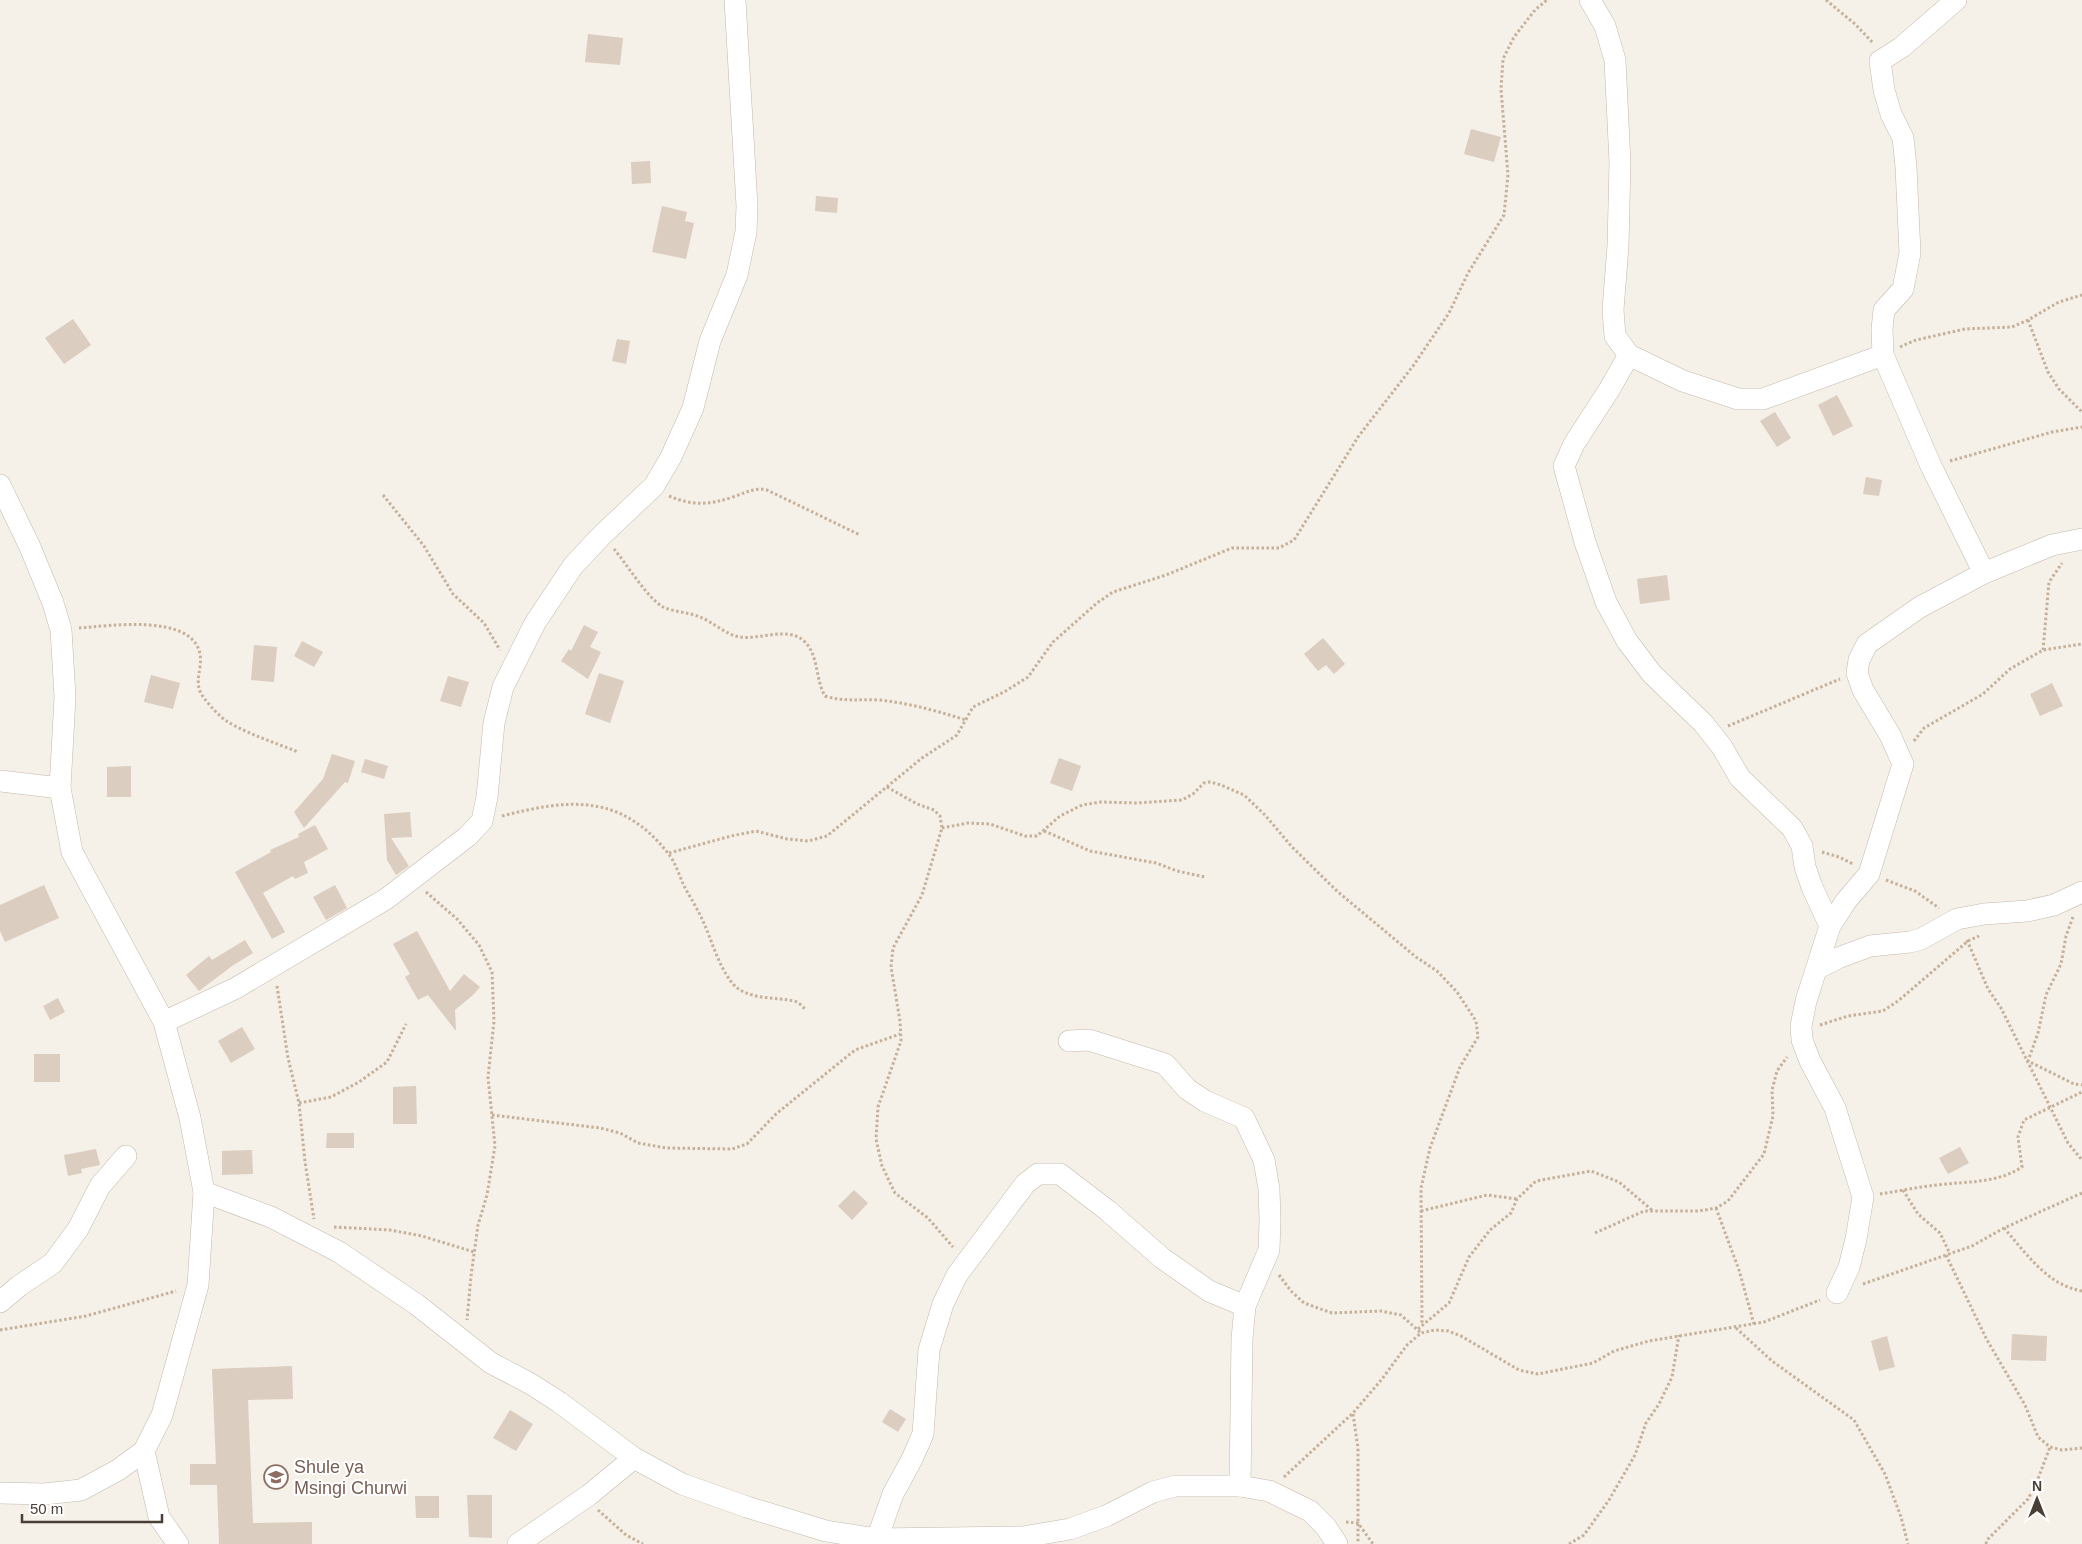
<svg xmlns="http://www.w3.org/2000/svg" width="2082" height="1544" font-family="Arial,sans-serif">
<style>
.building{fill:#dbcdbf}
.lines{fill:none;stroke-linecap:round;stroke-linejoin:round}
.street-casing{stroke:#c5b9ac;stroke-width:22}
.path{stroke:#c5b099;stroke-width:3;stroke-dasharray:2.5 2.5;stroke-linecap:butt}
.street{stroke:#fff;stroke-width:21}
.labels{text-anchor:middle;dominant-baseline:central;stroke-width:4;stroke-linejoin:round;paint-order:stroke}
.education-label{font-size:18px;fill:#785e54;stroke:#fff;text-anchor:start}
</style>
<rect width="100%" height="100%" fill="#f5f0e8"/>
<g class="building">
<path d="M588,34L623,38L620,65L585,62Z"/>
<path d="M1471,129L1501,137L1494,162L1464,154Z"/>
<path d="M650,161L651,183L632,184L631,162Z"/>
<path d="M816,196L838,198L837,213L815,211Z"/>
<path d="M662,206L687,212L685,221L694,223L686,259L652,252Z"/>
<path d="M73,319L91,345L64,364L45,338Z"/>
<path d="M617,339L630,341L626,364L612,361Z"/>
<path d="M1837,395L1853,426L1833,436L1818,405Z"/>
<path d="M1775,412L1791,438L1777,447L1760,421Z"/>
<path d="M1866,477L1882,480L1879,496L1863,494Z"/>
<path d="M1667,575L1670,600L1640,604L1637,579Z"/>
<path d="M584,625L598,632L590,647L601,652L588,679L561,661L569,649L571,651Z"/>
<path d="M1323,638L1345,664L1334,674L1326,665L1318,671L1304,654Z"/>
<path d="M302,641L323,652L314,667L294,656Z"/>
<path d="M254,645L277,647L274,682L251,680Z"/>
<path d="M599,673L624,681L610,723L585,714Z"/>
<path d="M151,675L180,683L173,709L144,702Z"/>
<path d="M448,676L469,682L461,707L440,701Z"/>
<path d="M2052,683L2063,706L2040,716L2030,694Z"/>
<path d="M332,754L355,761L348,783L345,782L304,828L294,812L323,779Z"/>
<path d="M1059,758L1081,766L1072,791L1050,783Z"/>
<path d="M365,759L388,766L384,779L361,772Z"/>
<path d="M131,766V797H107V767Z"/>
<path d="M410,812L412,837L391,838L409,866L396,875L387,860L384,814Z"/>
<path d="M315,825L328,849L304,862L308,873L295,879L293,876L263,893L285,932L272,939L235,872L271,852L270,850L299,837L298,834Z"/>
<path d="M44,885L59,918L5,942L0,931V905Z"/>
<path d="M335,885L347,908L326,920L313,897Z"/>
<path d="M417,931L450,991L464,974L480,987L473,995L455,1010L456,1031L428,995L418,1000L405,977L410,974L393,944Z"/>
<path d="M245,940L253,953L232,966L199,991L186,975L209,956L212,960Z"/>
<path d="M58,998L65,1012L50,1020L43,1006Z"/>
<path d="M242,1027L255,1049L231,1063L218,1041Z"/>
<rect x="34" y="1054" width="26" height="28"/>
<path d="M416,1086L417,1124H393V1087Z"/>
<path d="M327,1133H354V1148H326Z"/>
<path d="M1960,1147L1969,1163L1948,1174L1939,1158Z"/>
<path d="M96,1149L100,1165L81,1169L82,1173L68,1176L64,1155Z"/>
<path d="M252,1150L253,1174L222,1175V1151Z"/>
<path d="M854,1190L868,1203L852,1220L838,1206Z"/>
<path d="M2012,1334L2047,1336L2046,1361L2011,1360Z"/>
<path d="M1887,1336L1895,1367L1879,1371L1871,1341Z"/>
<path d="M292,1366L293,1399L248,1400L253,1523L312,1522V1544H219L217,1485H190V1464H216L212,1369Z"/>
<path d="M890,1409L906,1419L898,1432L882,1422Z"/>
<path d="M510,1410L533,1424L516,1451L493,1438Z"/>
<path d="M467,1495H492V1538L469,1537Z"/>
<path d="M415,1496H439V1518H416Z"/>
</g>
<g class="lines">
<g class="street-casing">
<g id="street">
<path d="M1590,0L1605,26L1615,60L1620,163L1618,246L1613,310L1615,336L1629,355L1683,381L1738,399H1763L1883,355"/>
<path d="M1956,0L1902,47L1880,61L1884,90L1891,114L1903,138L1906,167L1910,253L1903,289L1884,310L1882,329L1883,355L1931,466L1984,573"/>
<path d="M1629,355L1609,390L1574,444L1564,466L1585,542L1606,602L1627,641L1652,674L1703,723L1722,747L1740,778L1792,828L1802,846L1805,867L1812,887L1830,926"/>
<path d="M0,485L30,547L53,603L61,630L65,697L60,788L72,852L164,1022L190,1118L204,1192L198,1285L162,1415L144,1451L118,1470L81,1490L44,1494L0,1493"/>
<path d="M0,781L60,788"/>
<path d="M1818,968L1838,958L1870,946L1910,942L1921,939L1957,919L1984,914L2027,911L2054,905L2082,892"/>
<path d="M164,1022L236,988L386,899L468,836L482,821L487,797L494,723L503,687L535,623L573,566L602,535L654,486L671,457L693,408L710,341L737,275L746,232L747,206L735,0"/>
<path d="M1069,1041L1089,1040L1165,1064L1187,1089L1205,1101L1244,1118L1264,1160L1269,1189L1270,1220L1269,1250L1245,1306L1242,1339L1240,1486"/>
<path d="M204,1192L271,1217L339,1252L416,1304L491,1363L531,1384L559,1402L634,1458L682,1484L747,1507L826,1531L877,1539L1023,1537L1070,1529L1106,1516L1153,1492L1175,1486H1240L1269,1491L1310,1511L1326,1527L1337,1544"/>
<path d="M1837,1293L1849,1267L1856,1239L1863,1197L1835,1108L1810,1061L1802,1040L1801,1026L1806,1001L1830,926L1846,901L1869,874L1903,764L1890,735L1863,690L1857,673L1859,660L1867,644L1920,607L1984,573L2052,545L2082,539"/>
<path d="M0,1302L19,1286L53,1263L78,1229L100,1186L126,1156"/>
<path d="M144,1451L159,1517L178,1544"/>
<path d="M877,1539L893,1494L912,1459L923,1434L929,1350L943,1304L957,1275L1025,1184L1038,1174H1060L1107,1210L1162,1258L1209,1291L1245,1306"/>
<path d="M518,1544L589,1495L634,1458"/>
</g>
</g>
<g class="path">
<path d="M1826,0L1855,24L1873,43"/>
<path d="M2028,320L2048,372L2059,389L2082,412"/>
<path d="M1900,347L1916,340L1965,329L2012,327L2028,320L2059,302L2082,295"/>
<path d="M1950,461L2052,432L2082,427"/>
<path d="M383,495L424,546L453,594L484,623L500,650"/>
<path d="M669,496C693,506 709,505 733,497C745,493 755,487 767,490L860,535"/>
<path d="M614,549C626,563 648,599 663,607C674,612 688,612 700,617C713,622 726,635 740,637C760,640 788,626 804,641C819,655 815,679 825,696C844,702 860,699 879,700C909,703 937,711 966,720"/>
<path d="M79,628C109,626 192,613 200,654C203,670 192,683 204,698C210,706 220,717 228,722C250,735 276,743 298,752"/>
<path d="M2043,650L2049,582L2062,563"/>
<path d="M1728,726L1840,679"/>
<path d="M1914,741L1924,728L1983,694L2010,669L2043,650L2082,644"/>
<path d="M887,787L917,804L934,810L940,816L942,828L922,895L893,948L891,967L900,1021L901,1041L878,1107L876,1139L882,1166L895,1193L928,1218L953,1247"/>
<path d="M502,816C568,799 620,793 667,852C675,861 679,875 684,886C690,897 697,908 702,919C712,940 718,966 733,984C747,1000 776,997 794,1001C799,1002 803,1007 806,1010"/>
<path d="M942,828L968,823L990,824L1025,836H1037L1060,816L1082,805L1101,802L1137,803L1182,800L1193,794L1204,783L1210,782L1221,785L1244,795L1265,815L1292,847L1338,892L1416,957L1437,971L1457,992L1476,1021L1478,1037L1460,1067L1430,1148L1421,1188L1422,1325"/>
<path d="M1044,831L1090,851L1156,863L1177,871L1205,877"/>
<path d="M1822,852L1839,857L1853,864"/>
<path d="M669,853L731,836L756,831L787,839L808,841L827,836L922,758L957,735L973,707L1004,692L1028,677L1053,642L1097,603L1113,592L1166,575L1232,548H1279L1294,540L1358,437L1413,366L1449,313L1468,273L1504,215L1508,175L1501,89L1503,59L1514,37L1535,10L1547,0"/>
<path d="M1886,880L1915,891L1939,908"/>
<path d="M426,892L457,919L479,945L492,972L494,1021L488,1077L495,1146L487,1195L478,1225L471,1276L467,1320"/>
<path d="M2073,917L2066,936L2061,964L2046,995L2038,1033L2028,1061L2074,1084L2082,1085"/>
<path d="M1967,940L1988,989L2001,1008L2068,1143L2082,1160"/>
<path d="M277,986L288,1058L299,1103L305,1162L314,1219"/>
<path d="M1820,1025L1848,1016L1883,1011L1898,1001L1968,941L1979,936"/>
<path d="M299,1103L331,1097L359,1082L387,1062L406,1024"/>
<path d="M492,1115L600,1128L620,1133L638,1143L666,1148L732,1149L747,1144L776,1114L855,1050L900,1034"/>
<path d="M1903,1190L1918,1214L1940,1233L1950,1254"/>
<path d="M1880,1194C1899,1191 1918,1187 1937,1185C1967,1181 1996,1184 2022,1167L2018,1137L2024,1120L2082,1092"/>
<path d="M1716,1208L1739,1270L1754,1324"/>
<path d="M1421,1211L1487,1195L1517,1199"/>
<path d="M334,1227L390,1230L422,1236L474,1252"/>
<path d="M2004,1228C2026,1253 2047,1285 2082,1291"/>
<path d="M1595,1233L1644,1211H1699L1716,1208L1728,1201L1764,1154L1773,1116L1772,1090L1777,1071L1787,1057"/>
<path d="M1946,1255L1987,1340L2025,1405L2038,1437L2050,1447L2062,1450L2082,1448"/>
<path d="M1279,1275L1291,1291L1304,1303L1332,1313L1381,1311L1401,1315L1421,1333"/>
<path d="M1863,1284L1972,1246L2004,1228L2082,1193"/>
<path d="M1736,1328L1772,1361L1854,1420L1885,1474L1901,1517L1908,1544"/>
<path d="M1418,1329L1449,1303L1469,1257L1490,1230L1511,1213L1517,1199L1536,1181L1591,1171L1619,1182L1653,1211"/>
<path d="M0,1330L86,1316L176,1291"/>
<path d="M1353,1414L1358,1448V1542"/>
<path d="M1284,1477L1353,1413L1382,1379L1407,1345L1421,1333L1435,1330L1448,1331L1461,1336L1519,1370L1538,1374L1593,1363L1614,1351L1649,1341L1764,1322L1820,1300"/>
<path d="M598,1510L626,1535L643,1544"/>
<path d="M1346,1522L1358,1523L1373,1544"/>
<path d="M1569,1544L1584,1535L1609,1500L1635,1455L1646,1423L1659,1404L1672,1377L1679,1335"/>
<path d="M1986,1544L1987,1540L2028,1499L2036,1484L2050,1447"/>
</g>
<use href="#street" class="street"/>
</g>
<defs>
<g id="school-ring" transform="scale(1.25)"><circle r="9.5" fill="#fff" stroke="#8d6e63" stroke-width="1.5"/><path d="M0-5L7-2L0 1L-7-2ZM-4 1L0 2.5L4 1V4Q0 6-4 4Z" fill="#8d6e63"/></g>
</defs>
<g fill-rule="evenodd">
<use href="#school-ring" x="276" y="1477"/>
</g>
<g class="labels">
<g class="education-label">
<text x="294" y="1467">Shule ya<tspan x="294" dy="21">Msingi Churwi</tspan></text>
</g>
</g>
<g transform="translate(2037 1499)" stroke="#ffffff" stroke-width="4" paint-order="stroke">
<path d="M0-4L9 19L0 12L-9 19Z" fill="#493f36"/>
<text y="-8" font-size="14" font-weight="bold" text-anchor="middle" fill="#493f36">N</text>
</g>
<path d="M22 1514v8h140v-8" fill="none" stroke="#493f36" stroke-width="2.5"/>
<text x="30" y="1514" font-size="15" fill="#493f36" stroke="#ffffff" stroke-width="4" paint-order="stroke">50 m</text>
</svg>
